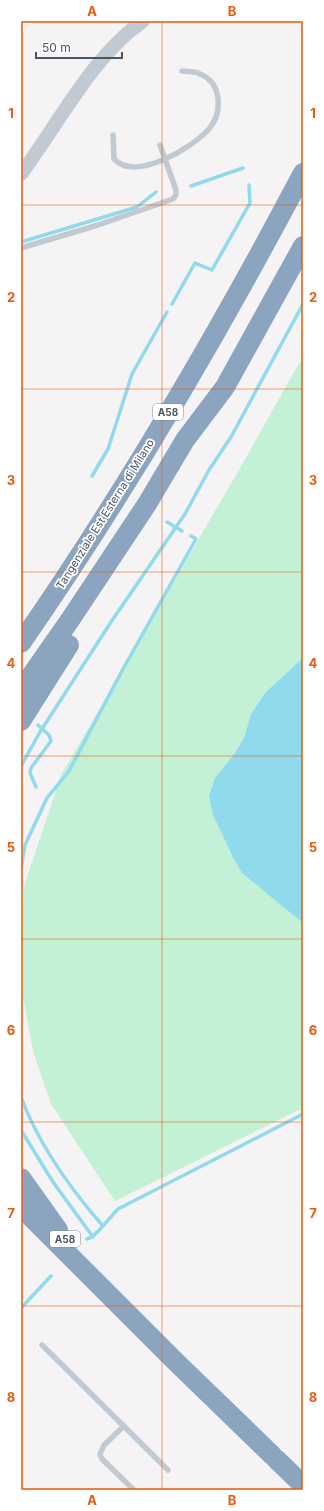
<svg xmlns="http://www.w3.org/2000/svg" width="324" height="1511" font-family="Inter,sans-serif">
<style>
.green{fill:#c3f1d5}
.water{fill:#90daee}
.lines{fill:none;stroke-linecap:round;stroke-linejoin:round}
.stream{stroke:#90daee;stroke-width:3.5}
.service{stroke:#c1cad2;stroke-width:5.5}
.tertiary{stroke:#c1cad2;stroke-width:14}
.motorway{stroke:#8ba5c1;stroke-width:20}
.grid{fill:none;stroke:#e8590c;stroke-width:1;stroke-opacity:0.55}
.labels{text-anchor:middle;dominant-baseline:central;stroke-width:3.5;stroke-linejoin:round;paint-order:stroke}
.shield{fill:#fff;stroke:#808990;stroke-width:1}
.shield-label{font-size:10px;font-weight:bold;fill:#4a5661}
.street-label{font-size:11px;fill:#4a5661;stroke:#fff}
.neatline{fill:none;stroke:#e8590c;stroke-width:1.5}
.grid-label{font-size:13px;text-anchor:middle;font-weight:bold;fill:#e8590c}
</style>
<rect width="100%" height="100%" fill="#f5f3f3"/>
<path class="green" d="M303,360V1108L115,1201L51,1104L33,1051L21,986V895L61,775L239,470L298,365Z"/>
<path class="water" d="M303,658V923L242,873L234,859L213,815L209,796L215,778L235,753L244,738L251,714L266,692Z"/>
<g class="lines">
<g class="stream">
<path d="M191,186L243,168"/>
<path d="M21,242L137,207L156,192"/>
<path d="M172,304L195,263L212,270L250,203L249,185"/>
<path d="M92,476L108,449L132,374L167,312"/>
<path d="M167,522L182,531"/>
<path d="M21,766L40,732L111,622L185,514L209,470L231,437L303,304"/>
<path d="M36,787L30,773L31,768L51,741L49,735L38,725"/>
<path d="M21,869L25,845L47,798L69,771L123,669L196,539L191,536"/>
<path d="M21,1097C39,1145 69,1187 102,1225"/>
<path d="M21,1130L53,1182L93,1237"/>
<path d="M87,1239C96,1237 110,1217 118,1209L303,1114"/>
<path d="M21,1308L51,1276"/>
</g>
<g class="service">
<path d="M113,135L114,159C136,182 192,148 209,129C223,112 222,83 200,74C195,71 188,72 182,71"/>
<path d="M21,248L98,225L173,199L176,195V190L160,145"/>
<path d="M42,1345L168,1470"/>
<path d="M124,1426L104,1445L100,1454L102,1459L134,1490"/>
</g>
<path class="tertiary" d="M21,174C58,125 92,56 143,21"/>
<g class="motorway">
<path d="M21,643C125,493 218,334 303,173"/>
<path d="M21,690L70,620L147,504L185,440L225,387L303,246"/>
<path d="M21,721L69,645"/>
<path d="M21,1178L58,1230"/>
<path d="M21,1207L177,1363L272,1455"/>
<path d="M276,1459L303,1485"/>
</g>
</g>
<path class="grid" d="M162,21V1490M21,205H303M21,389H303M21,572H303M21,756H303M21,939H303M21,1122H303M21,1306H303"/>
<g class="labels">
<g class="shield">
<rect x="153" y="404" width="30" height="16" rx="3"/>
<rect x="50" y="1231" width="30" height="16" rx="3"/>
</g>
<g class="shield-label">
<text x="168" y="412">A58</text>
<text x="65" y="1239">A58</text>
</g>
<g class="street-label">
<text transform="translate(105 514) rotate(-58)">Tangenziale Est Esterna di Milano</text>
</g>
</g>
<rect width="324" height="1511" fill="none" stroke="#ffffff" stroke-width="44"/>
<path d="M36 52v6h86v-6" fill="none" stroke="#4a5661" stroke-width="2"/>
<text x="42" y="52" font-size="12" fill="#4a5661" stroke="#ffffff" stroke-width="3" paint-order="stroke">50 m</text>
<rect x="22" y="22" width="280" height="1467" class="neatline"/>
<g class="grid-label">
<text x="92" y="16">A</text>
<text x="232" y="16">B</text>
<text x="11" y="118">1</text>
<text x="313" y="118">1</text>
<text x="11" y="302">2</text>
<text x="313" y="302">2</text>
<text x="11" y="485">3</text>
<text x="313" y="485">3</text>
<text x="11" y="668">4</text>
<text x="313" y="668">4</text>
<text x="11" y="852">5</text>
<text x="313" y="852">5</text>
<text x="11" y="1035">6</text>
<text x="313" y="1035">6</text>
<text x="11" y="1218">7</text>
<text x="313" y="1218">7</text>
<text x="11" y="1402">8</text>
<text x="313" y="1402">8</text>
<text x="92" y="1505">A</text>
<text x="232" y="1505">B</text>
</g>
</svg>
